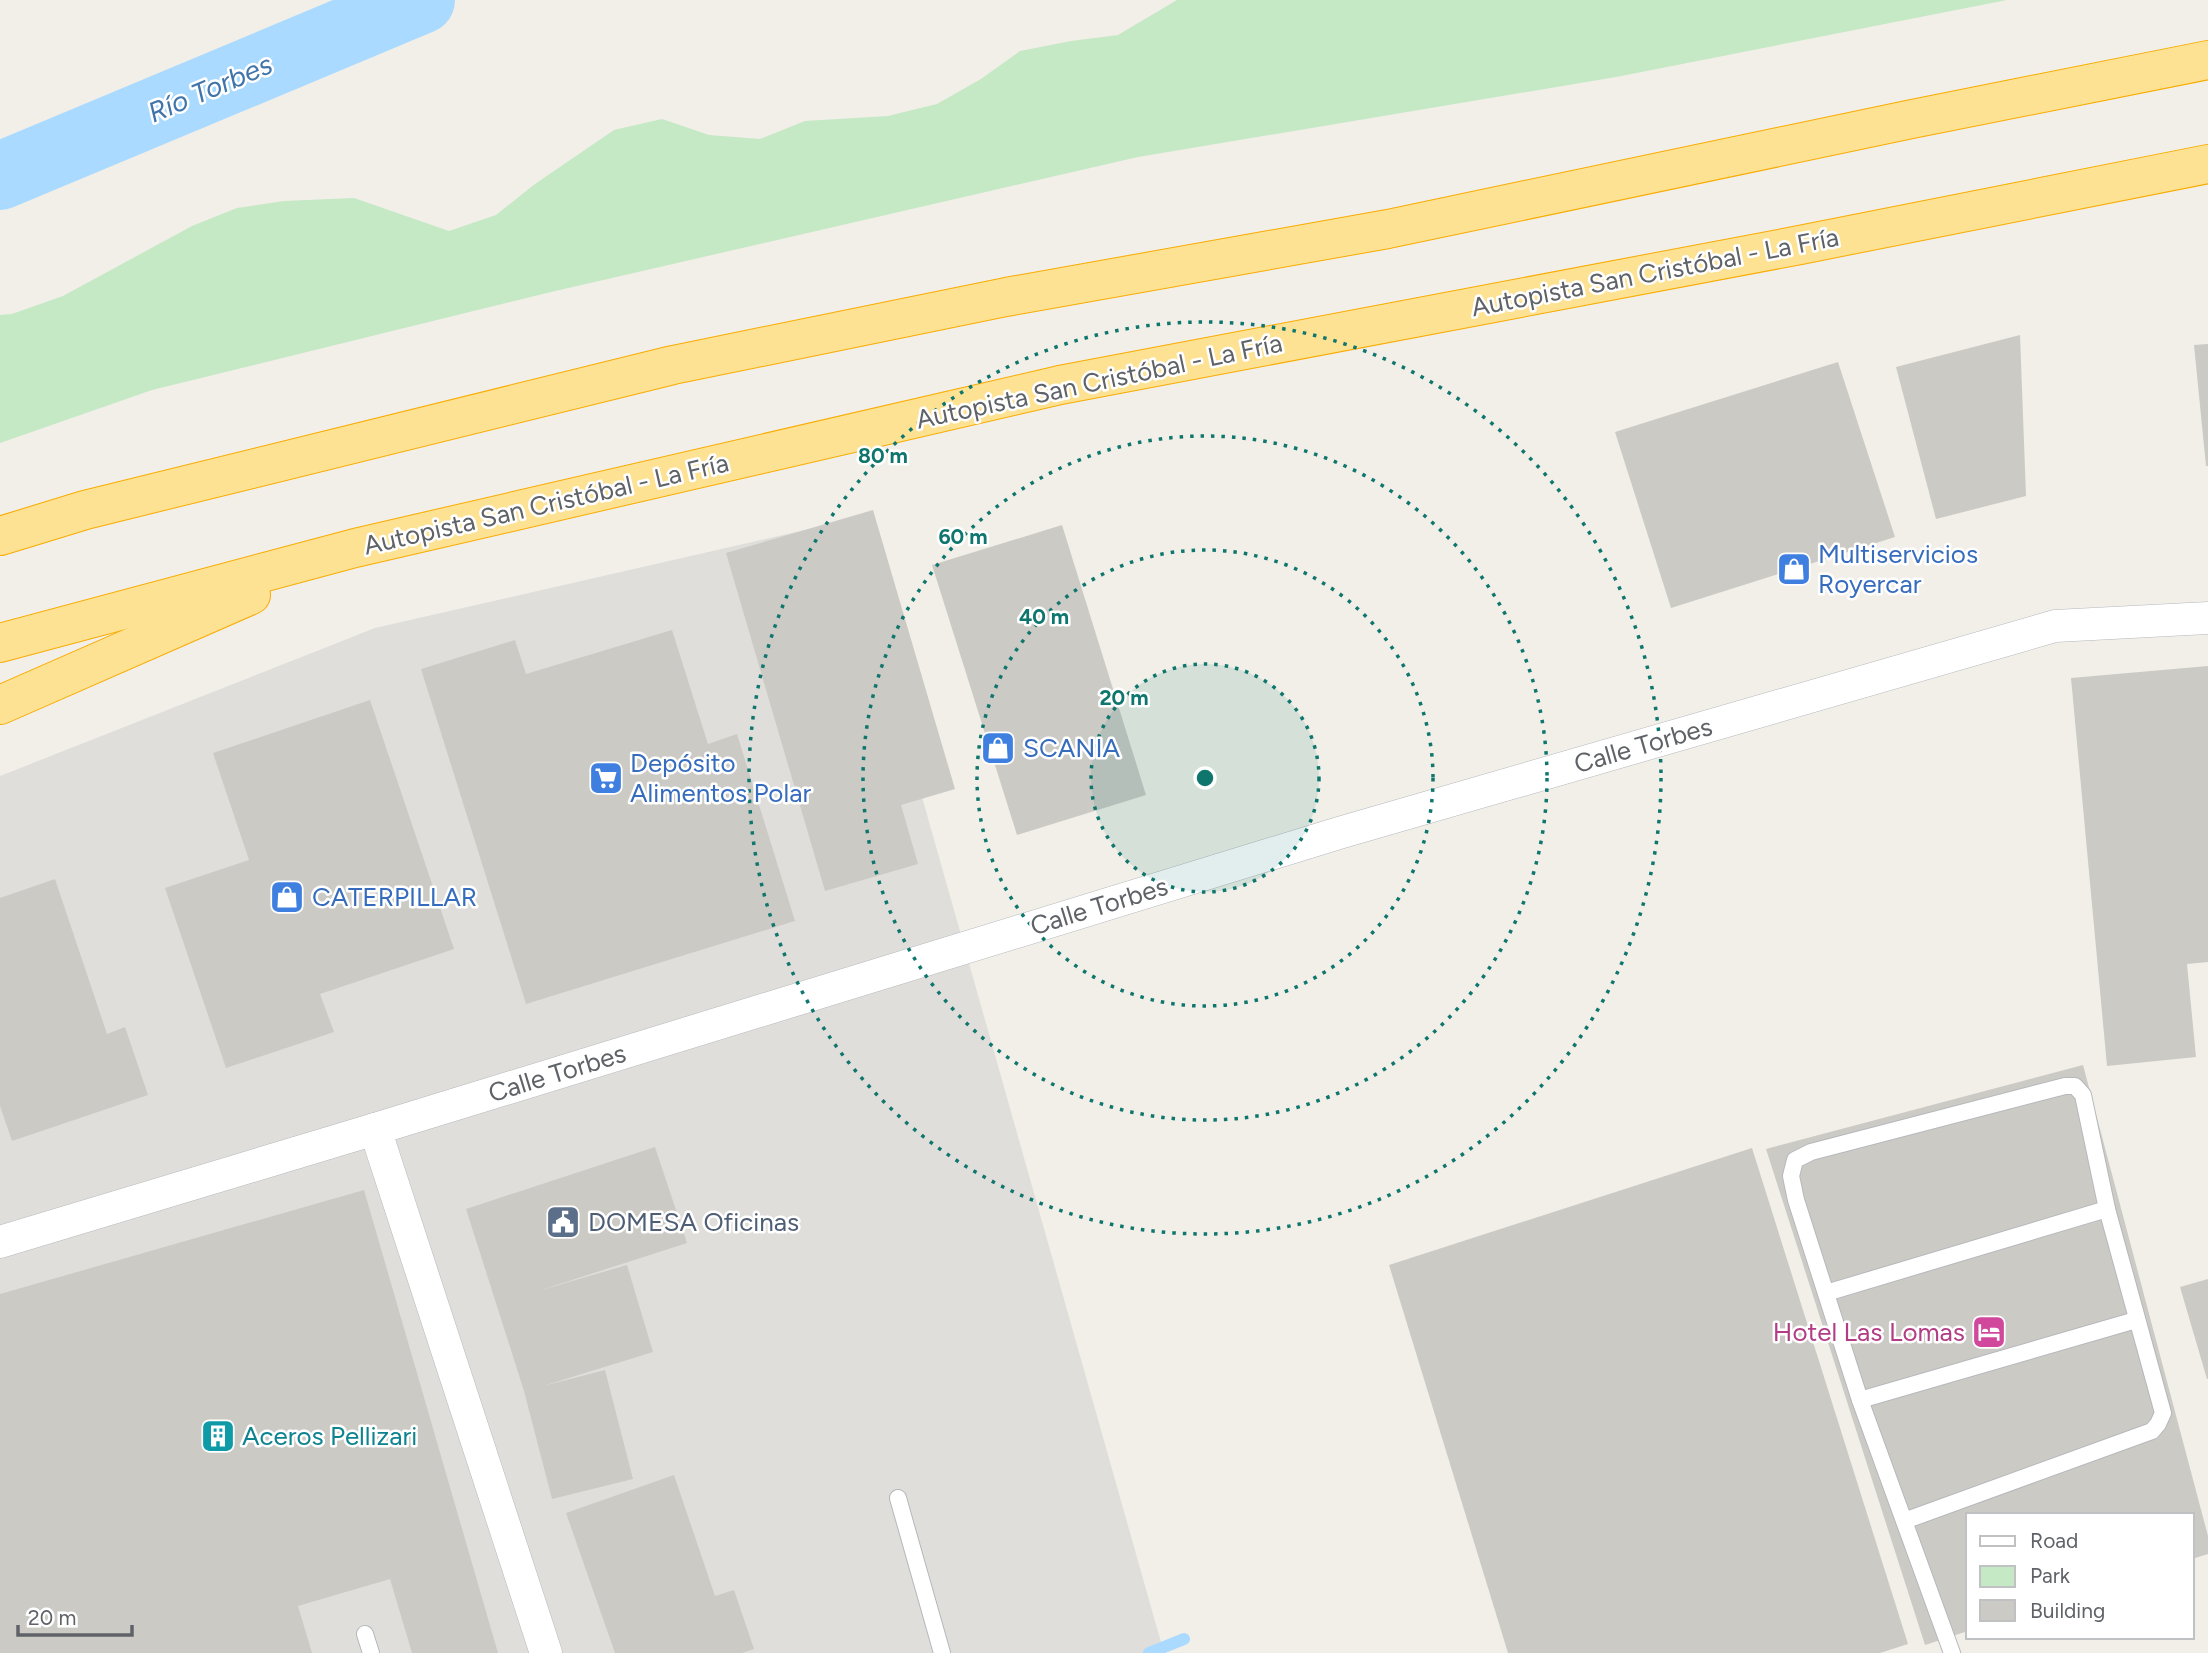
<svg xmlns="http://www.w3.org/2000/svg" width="2208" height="1653" font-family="Figtree,sans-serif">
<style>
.industrial{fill:#e0deda}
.green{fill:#c5e8c5}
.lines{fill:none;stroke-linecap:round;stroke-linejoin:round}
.stream{stroke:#aadaff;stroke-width:12}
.river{stroke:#aadaff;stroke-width:68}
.building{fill:#cccac5}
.lane-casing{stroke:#b5b8bc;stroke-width:18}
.street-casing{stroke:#b5b8bc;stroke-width:33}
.highway-casing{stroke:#f9ab00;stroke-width:40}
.lane{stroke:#fff;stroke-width:16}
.street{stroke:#fff;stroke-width:32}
.highway{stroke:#fde293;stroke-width:38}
.ring{fill:none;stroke:#0f766e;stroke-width:3.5;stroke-dasharray:3.5 7}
.labels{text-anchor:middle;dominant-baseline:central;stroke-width:5;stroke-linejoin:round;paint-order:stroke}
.street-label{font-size:26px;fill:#5f6368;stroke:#fff}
.shop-label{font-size:26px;fill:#366cbe;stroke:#fff;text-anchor:start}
.service-label{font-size:26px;fill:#4e5e75;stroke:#fff;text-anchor:start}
.hotel-label{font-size:26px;fill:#b23c85;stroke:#fff;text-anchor:end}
.culture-label{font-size:26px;fill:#0d838f;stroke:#fff;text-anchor:start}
.water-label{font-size:28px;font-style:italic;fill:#4174aa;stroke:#fff}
.centre{fill:#0f766e;stroke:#fff;stroke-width:3.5}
.ring-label{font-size:21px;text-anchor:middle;font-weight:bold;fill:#0f766e;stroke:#fff;stroke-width:5;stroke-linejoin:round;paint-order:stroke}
</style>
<rect width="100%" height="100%" fill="#f1efe8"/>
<path class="industrial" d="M844,521L1164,1653H0V776L375,628Z"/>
<path class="green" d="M1177,0H2007L1616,77L1138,157L551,292L152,390L0,443V315L12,314L63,296L192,226L237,208L284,201L354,198L449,231L496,215L535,184L614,130L662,119L709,135L760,139L805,121L888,116L937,104L981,79L1020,51L1071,41L1118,35Z"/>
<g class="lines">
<path class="stream" d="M1149,1653L1184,1639"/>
<path class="river" d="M0,176L421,0"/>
</g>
<g class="building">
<path d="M2020,335L2026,496L1936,519L1896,367Z"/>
<path d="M2208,344V466H2206L2194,345Z"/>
<path d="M1838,362L1895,537L1671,608L1615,432Z"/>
<path d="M873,510L955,789L901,805L918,864L825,891L726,553Z"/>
<path d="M1062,525L1146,795L1017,835L932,565Z"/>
<path d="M672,630L708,744L737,734L795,921L526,1004L421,669L515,640L526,674Z"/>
<path d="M2208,666V962L2187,964L2196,1057L2107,1066L2071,678Z"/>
<path d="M370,700L454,949L320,994L334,1032L226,1068L165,888L249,860L213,753Z"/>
<path d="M55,879L107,1034L125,1027L148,1095L12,1141L0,1106V898Z"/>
<path d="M2083,1065L2208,1536V1554L2192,1559V1515H1968V1631L1925,1645L1766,1149Z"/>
<path d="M655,1147L687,1243L538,1291L627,1265L653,1352L543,1386L605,1370L633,1479L552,1499L524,1391L466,1209Z"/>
<path d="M1752,1148L1908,1644L1880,1653H1508L1389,1265Z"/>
<path d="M364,1190L498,1653H412L390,1579L298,1606L312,1653H0V1294Z"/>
<path d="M2208,1279V1379H2207L2180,1287Z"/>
<path d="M674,1475L715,1596L734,1590L754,1649L742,1653H615L566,1513Z"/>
</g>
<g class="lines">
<g class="lane-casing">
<g id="lane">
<path d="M1826,1293L2107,1209"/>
<path d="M1860,1400L2136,1320"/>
<path d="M898,1498L942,1653"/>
<path d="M1904,1521L2152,1431L2158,1424L2163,1413L2107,1209L2083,1095L2075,1086H2065L1811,1152L1795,1160L1791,1176L1796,1200L1860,1400L1952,1653"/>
<path d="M365,1634L371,1653"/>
</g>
</g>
<g class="street-casing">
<g id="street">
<path d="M375,1129L546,1653"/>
<path d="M0,1242L375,1129L1339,833L2055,626L2208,618"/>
</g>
</g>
<g class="highway-casing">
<g id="highway">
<path d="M0,536L85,510L673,365L1006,297L1388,229L1912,119L2208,60"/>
<path d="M0,643L355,548L1060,385L1800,245L2208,164"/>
<path d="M0,705L251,595"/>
</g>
</g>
<use href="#lane" class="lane"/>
<use href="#street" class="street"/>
<use href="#highway" class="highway"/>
</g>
<circle cx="1205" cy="778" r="114" fill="#0f766e" fill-opacity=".12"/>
<g class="ring">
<circle cx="1205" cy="778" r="114"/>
<circle cx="1205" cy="778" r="228"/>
<circle cx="1205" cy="778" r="342"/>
<circle cx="1205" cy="778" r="456"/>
</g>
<defs>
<g id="shop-square" transform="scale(1.75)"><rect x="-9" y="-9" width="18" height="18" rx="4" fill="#3f7fe0" stroke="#fff"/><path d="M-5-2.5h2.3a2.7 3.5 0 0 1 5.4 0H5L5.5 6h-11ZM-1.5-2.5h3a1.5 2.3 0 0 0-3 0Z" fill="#fff"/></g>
<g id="supermarket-square" transform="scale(1.75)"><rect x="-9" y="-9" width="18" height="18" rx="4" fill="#3f7fe0" stroke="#fff"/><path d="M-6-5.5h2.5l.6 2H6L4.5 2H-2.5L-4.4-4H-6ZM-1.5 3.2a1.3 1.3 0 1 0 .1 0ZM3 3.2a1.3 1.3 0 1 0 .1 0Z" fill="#fff"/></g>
<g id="civic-square" transform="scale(1.75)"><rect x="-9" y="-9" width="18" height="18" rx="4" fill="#5c6f8a" stroke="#fff"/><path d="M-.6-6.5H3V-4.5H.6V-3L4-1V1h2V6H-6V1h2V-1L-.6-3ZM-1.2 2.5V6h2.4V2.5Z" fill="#fff"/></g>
<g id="hotel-square" transform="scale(1.75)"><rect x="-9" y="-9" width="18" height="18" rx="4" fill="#d1479c" stroke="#fff"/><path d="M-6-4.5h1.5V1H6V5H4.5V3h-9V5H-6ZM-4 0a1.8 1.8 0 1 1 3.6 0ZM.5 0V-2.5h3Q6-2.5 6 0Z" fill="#fff"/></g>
<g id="building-square" transform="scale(1.75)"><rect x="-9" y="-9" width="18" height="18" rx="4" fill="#0f9aa8" stroke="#fff"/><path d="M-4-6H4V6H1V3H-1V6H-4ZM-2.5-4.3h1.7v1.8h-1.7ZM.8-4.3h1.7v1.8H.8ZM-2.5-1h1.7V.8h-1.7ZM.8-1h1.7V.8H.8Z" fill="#fff"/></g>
</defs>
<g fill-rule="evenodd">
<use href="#shop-square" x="1794" y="569"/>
<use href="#shop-square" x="998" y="748"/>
<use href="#supermarket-square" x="606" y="778"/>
<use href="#shop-square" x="287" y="897"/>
<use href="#civic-square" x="563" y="1222"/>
<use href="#hotel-square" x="1989" y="1332"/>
<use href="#building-square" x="218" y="1436"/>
</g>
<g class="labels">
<g class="street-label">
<text transform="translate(1655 272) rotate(-11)">Autopista San Cristóbal - La Fría</text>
<text transform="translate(1099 381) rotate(-12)">Autopista San Cristóbal - La Fría</text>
<text transform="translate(546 504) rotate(-13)">Autopista San Cristóbal - La Fría</text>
<text transform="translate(1643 745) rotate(-16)">Calle Torbes</text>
<text transform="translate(1099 906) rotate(-17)">Calle Torbes</text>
<text transform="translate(557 1073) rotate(-17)">Calle Torbes</text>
</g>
<g class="shop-label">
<text x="1818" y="554">Multiservicios<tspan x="1818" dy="30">Royercar</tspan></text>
<text x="1023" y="748">SCANIA</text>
<text x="630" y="763">Depósito<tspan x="630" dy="30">Alimentos Polar</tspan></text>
<text x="312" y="897">CATERPILLAR</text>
</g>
<g class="service-label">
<text x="588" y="1222">DOMESA Oficinas</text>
</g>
<g class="hotel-label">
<text x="1965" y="1332">Hotel Las Lomas</text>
</g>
<g class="culture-label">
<text x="242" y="1436">Aceros Pellizari</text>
</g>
<g class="water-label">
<text transform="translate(210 88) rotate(-23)">Río Torbes</text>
</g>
</g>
<circle cx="1205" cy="778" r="10" class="centre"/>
<g class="ring-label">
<text x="883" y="463">80 m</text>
<text x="963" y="544">60 m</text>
<text x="1044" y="624">40 m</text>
<text x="1124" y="705">20 m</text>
</g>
<rect x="1966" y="1513" width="228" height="126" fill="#ffffff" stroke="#bfc1c3" stroke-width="2"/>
<rect x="1980" y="1536" width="35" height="10" fill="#ffffff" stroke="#bfc1c3" stroke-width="2"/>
<text x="2030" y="1548" font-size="21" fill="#5f6368">Road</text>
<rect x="1980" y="1566" width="35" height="21" fill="#c5e8c5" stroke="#bfc1c3" stroke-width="2"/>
<text x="2030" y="1583" font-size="21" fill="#5f6368">Park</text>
<rect x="1980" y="1600" width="35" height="21" fill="#cccac5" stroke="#bfc1c3" stroke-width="2"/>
<text x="2030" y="1618" font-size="21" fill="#5f6368">Building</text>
<path d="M18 1625v10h114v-10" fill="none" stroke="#5f6368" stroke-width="3.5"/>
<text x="28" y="1625" font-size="21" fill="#5f6368" stroke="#ffffff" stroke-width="5" paint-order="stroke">20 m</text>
</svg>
